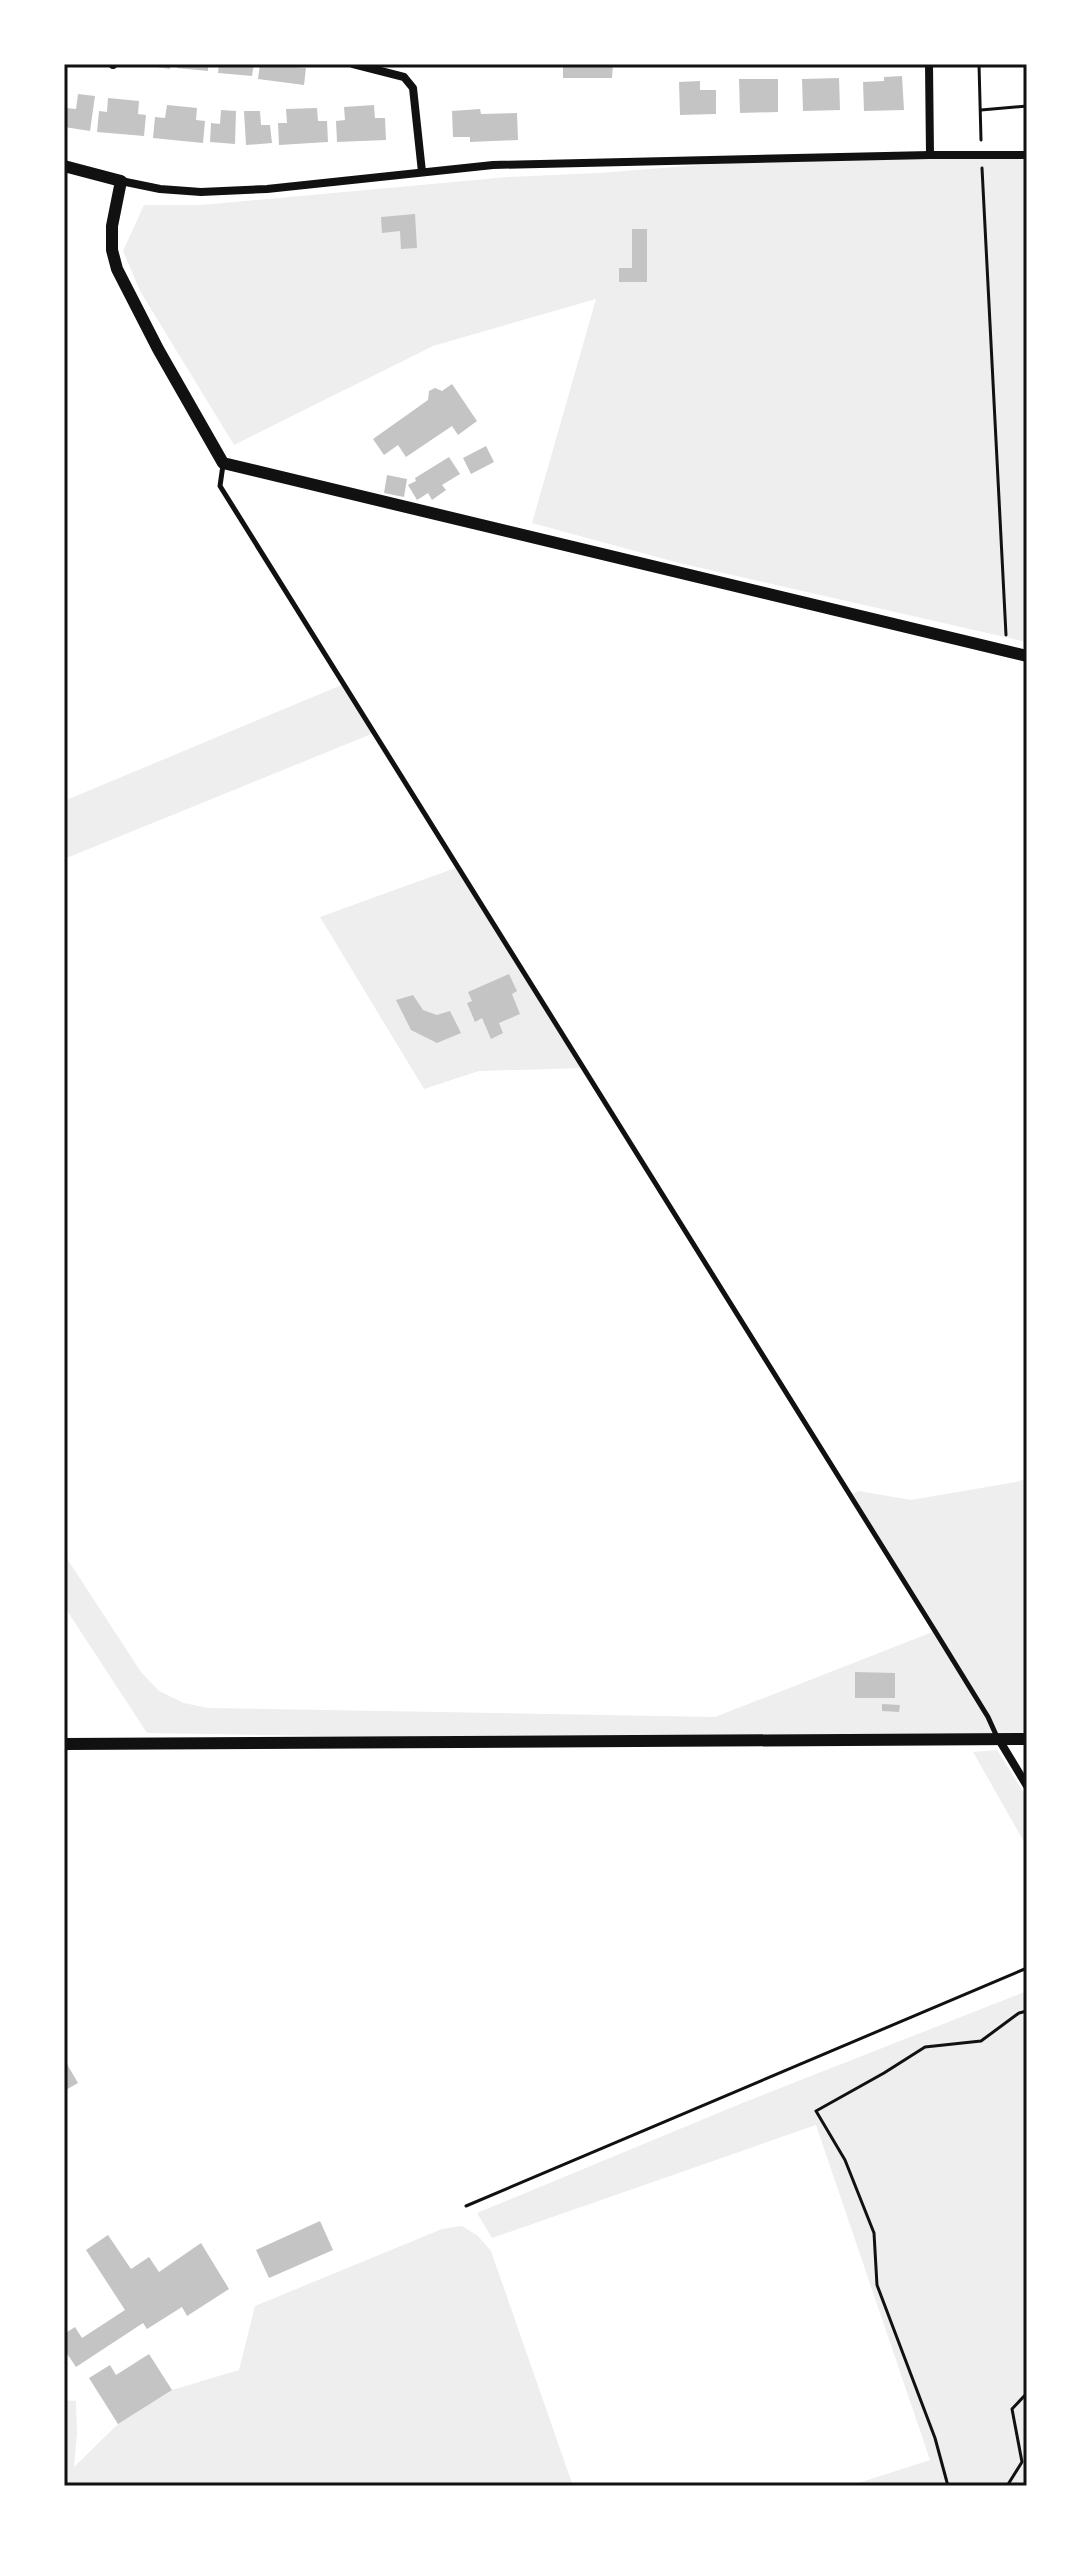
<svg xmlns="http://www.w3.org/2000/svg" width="1091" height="2550" font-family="'Golos Text',sans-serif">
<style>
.green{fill:#eee}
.building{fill:#c4c4c4}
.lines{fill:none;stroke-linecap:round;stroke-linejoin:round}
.path{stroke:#111;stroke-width:3}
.service{stroke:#111;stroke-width:5}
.minor{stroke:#111;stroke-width:8}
.tertiary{stroke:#111;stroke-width:12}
.neatline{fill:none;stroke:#111;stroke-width:3}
</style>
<rect width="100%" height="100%" fill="#fff"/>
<g class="green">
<path d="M1027,155V642L679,563L532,523L596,299L433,346L234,445L140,291L123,251L144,205H201L508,177L598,173L795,158Z"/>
<path d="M344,684L374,733L64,859V801Z"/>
<path d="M458,867L583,1068L479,1071L424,1089L320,917Z"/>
<path d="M1027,1478V1738L694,1742L147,1733L64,1606V1554L141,1672L159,1691L184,1703L208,1708L715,1717L935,1631L850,1495L859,1491L911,1500L1016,1482Z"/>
<path d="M997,1750L1027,1798V1847L973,1752Z"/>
<path d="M1027,1991V2486H849L930,2460L816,2125L492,2238L477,2213L740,2104Z"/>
<path d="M462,2226L478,2236L491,2251L573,2486H64V2400L76,2401L77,2434L74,2467L118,2424L172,2390L239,2370L255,2306L442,2229Z"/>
</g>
<g class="building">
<path d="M149,64H171L170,69L149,66Z"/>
<path d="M177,64H208V71L177,68Z"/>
<path d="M219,64H254L252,76L218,73Z"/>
<path d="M260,64L306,68L304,85L258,79Z"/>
<path d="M563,64H613L612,78H563Z"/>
<path d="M902,76L904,110L864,111L863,82L884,81V77Z"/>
<path d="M839,78L840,110L803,111L802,79Z"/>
<path d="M739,79H778V112L740,113Z"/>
<path d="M700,81V90H716V114L680,115L679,82Z"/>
<path d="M78,94L95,96L90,131L64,127L66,108L76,109Z"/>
<path d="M108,98L139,101L138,114L146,115L144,136L97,132L99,111L107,112Z"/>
<path d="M167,105L197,108L196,120L205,121L203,143L153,138L155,117L165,118Z"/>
<path d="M374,105L375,118H385L386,140L337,142L336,121L345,120L344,107Z"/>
<path d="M317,108L318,121H327L328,142L279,145L278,123H287L286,109Z"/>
<path d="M480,109L481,114L517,113L518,140L470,142V137H453L452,111Z"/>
<path d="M221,110L236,111L235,144L210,142L211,123L220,124Z"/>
<path d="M244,111H260L261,125H270L272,143L246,145Z"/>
<path d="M415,214L417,248L401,249L400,231L382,233L381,217Z"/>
<path d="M632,229H647V282H619V268H632Z"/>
<path d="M452,384L477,421L458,435L452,426L406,457L398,445L384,455L373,439L428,400L429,391L435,388L442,391Z"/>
<path d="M486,446L494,462L471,474L463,458Z"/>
<path d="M449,457L460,474L442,485L446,490L432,500L428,493L417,500L408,485L416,481L415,478Z"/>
<path d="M387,475L407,479L404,497L384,493Z"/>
<path d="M509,974L517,991L512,994L520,1014L499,1023L503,1033L491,1039L482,1018L475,1022L467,1003L472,1001L468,992Z"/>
<path d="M413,995L423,1010L437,1015L450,1011L461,1033L437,1043L411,1030L396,1000Z"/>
<path d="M855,1672L895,1673V1698H855Z"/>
<path d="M882,1704L900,1705L899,1712L882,1711Z"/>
<path d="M64,2059L78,2083L64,2091Z"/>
<path d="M320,2221L333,2250L269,2278L256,2250Z"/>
<path d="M108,2235L131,2269L149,2257L159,2272L201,2243L229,2289L187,2316L182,2307L147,2329L143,2323L76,2367L64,2349V2334L75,2327L82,2338L125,2310L86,2250Z"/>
<path d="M149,2354L172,2390L118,2424L89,2378L110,2365L116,2375Z"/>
</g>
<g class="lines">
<g class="path">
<path d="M979,64L981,140"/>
<path d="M981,110L1027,106"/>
<path d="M982,168L1006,635"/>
<path d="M466,2206L1027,1968"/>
<path d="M948,2486L935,2438L877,2285L874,2233L845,2160L816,2111L884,2073L925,2047L981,2041L1019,2013L1027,2011"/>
<path d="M1007,2486L1022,2462L1012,2409L1027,2393"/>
</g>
<path class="service" d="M223,465L220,486L935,1631L988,1717L997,1737"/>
<g class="minor">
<path d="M353,64L404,77L413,88L422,172"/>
<path d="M929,64L930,155"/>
<path d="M113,65V64"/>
<path d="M121,181L160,189L201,192L267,189L493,165L930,155H1027"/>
<path d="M998,1738L1027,1786"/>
</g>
<g class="tertiary">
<path d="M64,166L121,181L112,226V250L117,269L158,349L223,463L1027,656"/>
<path d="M64,1744L1027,1739"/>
</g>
</g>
<rect width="1091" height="2550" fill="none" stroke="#ffffff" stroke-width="132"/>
<rect x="66" y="66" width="959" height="2418" class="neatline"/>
</svg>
